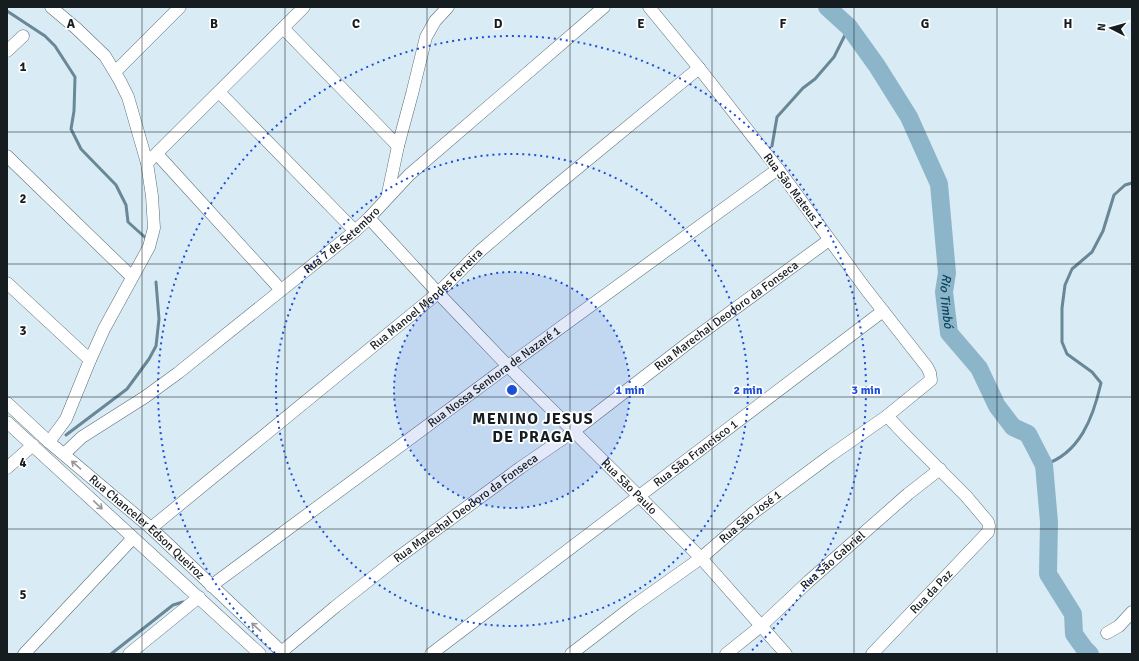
<svg xmlns="http://www.w3.org/2000/svg" width="1139" height="661" font-family="Signika,sans-serif">
<style>
.lines{fill:none;stroke-linecap:round;stroke-linejoin:round}
.stream{stroke:#698797;stroke-width:3}
.river{stroke:#8db5c9;stroke-width:18}
.minor-casing{stroke:#5c6c75;stroke-width:13}
.minor{stroke:#fff;stroke-width:12}
.oneway{stroke:#96999b}
.grid{fill:none;stroke:#161d21;stroke-width:1;stroke-opacity:0.55}
.ring{fill:none;stroke:#1d4ed8;stroke-width:2;stroke-dasharray:2 4}
.labels{text-anchor:middle;dominant-baseline:central;stroke-width:3.5;stroke-linejoin:round;paint-order:stroke}
.street-label{font-size:12px;fill:#161d21;stroke:#fff}
.water-label{font-size:13px;font-style:italic;fill:#0b4358;stroke:#fff}
.district-label{font-size:16px;font-weight:bold;letter-spacing:1px;fill:#161d21;stroke:#fff}
.grid-label{font-size:13px;text-anchor:middle;font-weight:bold;fill:#161d21;stroke:#fff;stroke-width:3.5;stroke-linejoin:round;paint-order:stroke}
.centre{fill:#1d4ed8;stroke:#fff;stroke-width:2}
.ring-label{font-size:12px;text-anchor:middle;font-weight:bold;fill:#1d4ed8;stroke:#fff;stroke-width:3.5;stroke-linejoin:round;paint-order:stroke}
</style>
<rect width="100%" height="100%" fill="#d9ecf5"/>
<g class="lines">
<g class="stream">
<path d="M7,11L45,36L55,46L75,77L74,111L71,129L81,149L116,185L126,205L128,222L148,240"/>
<path d="M772,146L777,117L803,88L815,79L834,57L849,27"/>
<path d="M66,435L127,389L149,359L156,346L159,319L156,282"/>
<path d="M1044,465C1080,453 1093,418 1101,383L1092,372L1067,354L1062,342V308L1065,285L1072,269L1092,252L1103,231L1114,195L1125,185L1132,183"/>
<path d="M111,654L173,605L183,602"/>
</g>
<path class="river" id="s1" d="M827,7L849,27L877,66L909,117L939,184L947,273L944,292L949,333L979,368L997,406L1013,427L1028,434L1044,465L1049,522L1048,574L1073,614L1074,634L1084,648L1090,654"/>
<g class="minor-casing">
<g id="minor">
<path d="M283,28L398,146"/>
<path d="M7,51L23,36"/>
<path d="M115,72L180,7"/>
<path d="M219,92L355,231"/>
<path d="M157,154L281,290"/>
<path d="M7,156L132,277"/>
<path d="M147,163L304,7"/>
<path d="M387,198L398,146L412,94L426,37L435,21L448,7"/>
<path id="s2" d="M369,218L438,293L508,366L701,558L786,654"/>
<path d="M7,283L90,360"/>
<path id="s3" d="M7,403L49,442L151,528L284,654"/>
<path d="M7,422L260,654"/>
<path d="M49,442L66,419L90,360L104,329L149,247L154,228L152,196L147,163L128,97L120,81L105,56L77,29L51,7"/>
<path id="s4" d="M64,454L82,437L145,397L178,373L355,231L369,218L409,175L604,7"/>
<path d="M7,468L33,445"/>
<path id="s5" d="M151,528L438,293L480,251L551,190L699,68"/>
<path id="s6" d="M211,586L508,366L778,169"/>
<path d="M1107,633L1119,626L1132,612"/>
<path d="M24,654L133,538"/>
<path d="M129,654L199,597"/>
<path id="s7" d="M279,654L335,607L392,562L520,468L574,431L692,340L829,240"/>
<path id="s8" d="M431,654L883,311"/>
<path id="s9" d="M571,654L632,607L701,558L753,513L831,455L887,416L931,380L930,373L927,367L865,288L778,169L699,68L649,7"/>
<path id="s10" d="M726,654L761,626L809,581L908,494L940,469"/>
<path id="s11" d="M872,654L988,532L989,526L988,522L966,496L908,438L887,416"/>
</g>
</g>
<use href="#minor" class="minor"/>
</g>
<defs><path id="oneway-shaft" d="M-6 0H5M1.5-3L5.5 0L1.5 3" fill="none" stroke-width="1.6" stroke-linecap="round" stroke-linejoin="round"/></defs>
<g class="oneway">
<use href="#oneway-shaft" transform="translate(76 465) rotate(-139)"/>
<use href="#oneway-shaft" transform="translate(98 505) rotate(43)"/>
<use href="#oneway-shaft" transform="translate(256 627) rotate(-137)"/>
</g>
<path class="grid" d="M142,7V654M285,7V654M427,7V654M570,7V654M712,7V654M854,7V654M997,7V654M7,132H1132M7,264H1132M7,397H1132M7,529H1132"/>
<circle cx="512" cy="390" r="118" fill="#1d4ed8" fill-opacity=".12"/>
<g class="ring">
<circle cx="512" cy="390" r="118"/>
<circle cx="512" cy="390" r="236"/>
<path d="M275 653A354 354 0 1 1 749 653"/>
</g>
<g class="labels">
<g class="street-label">
<text transform="translate(793 191) rotate(53)">Rua São Mateus 1</text>
<text stroke="none"><textPath href="#s4" startOffset="351">Rua 7 de Setembro</textPath></text>
<text stroke="none"><textPath href="#s5" startOffset="358">Rua Manoel Mendes Ferreira</textPath></text>
<text stroke="none"><textPath href="#s7" startOffset="561">Rua Marechal Deodoro da Fonseca</textPath></text>
<text stroke="none"><textPath href="#s6" startOffset="352">Rua Nossa Senhora de Nazaré 1</textPath></text>
<text stroke="none"><textPath href="#s8" startOffset="332">Rua São Francisco 1</textPath></text>
<text stroke="none"><textPath href="#s2" startOffset="374">Rua São Paulo</textPath></text>
<text stroke="none"><textPath href="#s7" startOffset="237">Rua Marechal Deodoro da Fonseca</textPath></text>
<text stroke="none"><textPath href="#s9" startOffset="226">Rua São José 1</textPath></text>
<text stroke="none"><textPath href="#s3" startOffset="187">Rua Chanceler Edson Queiroz</textPath></text>
<text stroke="none"><textPath href="#s10" startOffset="142">Rua São Gabriel</textPath></text>
<text stroke="none"><textPath href="#s11" startOffset="86">Rua da Paz</textPath></text>
</g>
<g class="water-label">
<text stroke="none"><textPath href="#s1" startOffset="329">Rio Timbó</textPath></text>
</g>
<g class="district-label">
<text x="533" y="419">MENINO JESUS<tspan x="533" dy="18">DE PRAGA</tspan></text>
</g>
</g>
<g class="grid-label">
<text x="71" y="28">A</text>
<text x="214" y="28">B</text>
<text x="356" y="28">C</text>
<text x="498" y="28">D</text>
<text x="641" y="28">E</text>
<text x="783" y="28">F</text>
<text x="925" y="28">G</text>
<text x="1068" y="28">H</text>
<text x="23" y="71">1</text>
<text x="23" y="203">2</text>
<text x="23" y="335">3</text>
<text x="23" y="467">4</text>
<text x="23" y="599">5</text>
</g>
<circle cx="512" cy="390" r="6" class="centre"/>
<g class="ring-label">
<text x="630" y="394">1 min</text>
<text x="748" y="394">2 min</text>
<text x="866" y="394">3 min</text>
</g>
<rect width="1139" height="661" fill="none" stroke="#161d21" stroke-width="16"/>
<g transform="translate(1111 28) rotate(276)" stroke="#ffffff" stroke-width="3" paint-order="stroke">
<path d="M0-3L7 15L0 10L-7 15Z" fill="#161d21"/>
<text y="-6" font-size="11" font-weight="bold" text-anchor="middle" fill="#161d21">N</text>
</g>
</svg>
